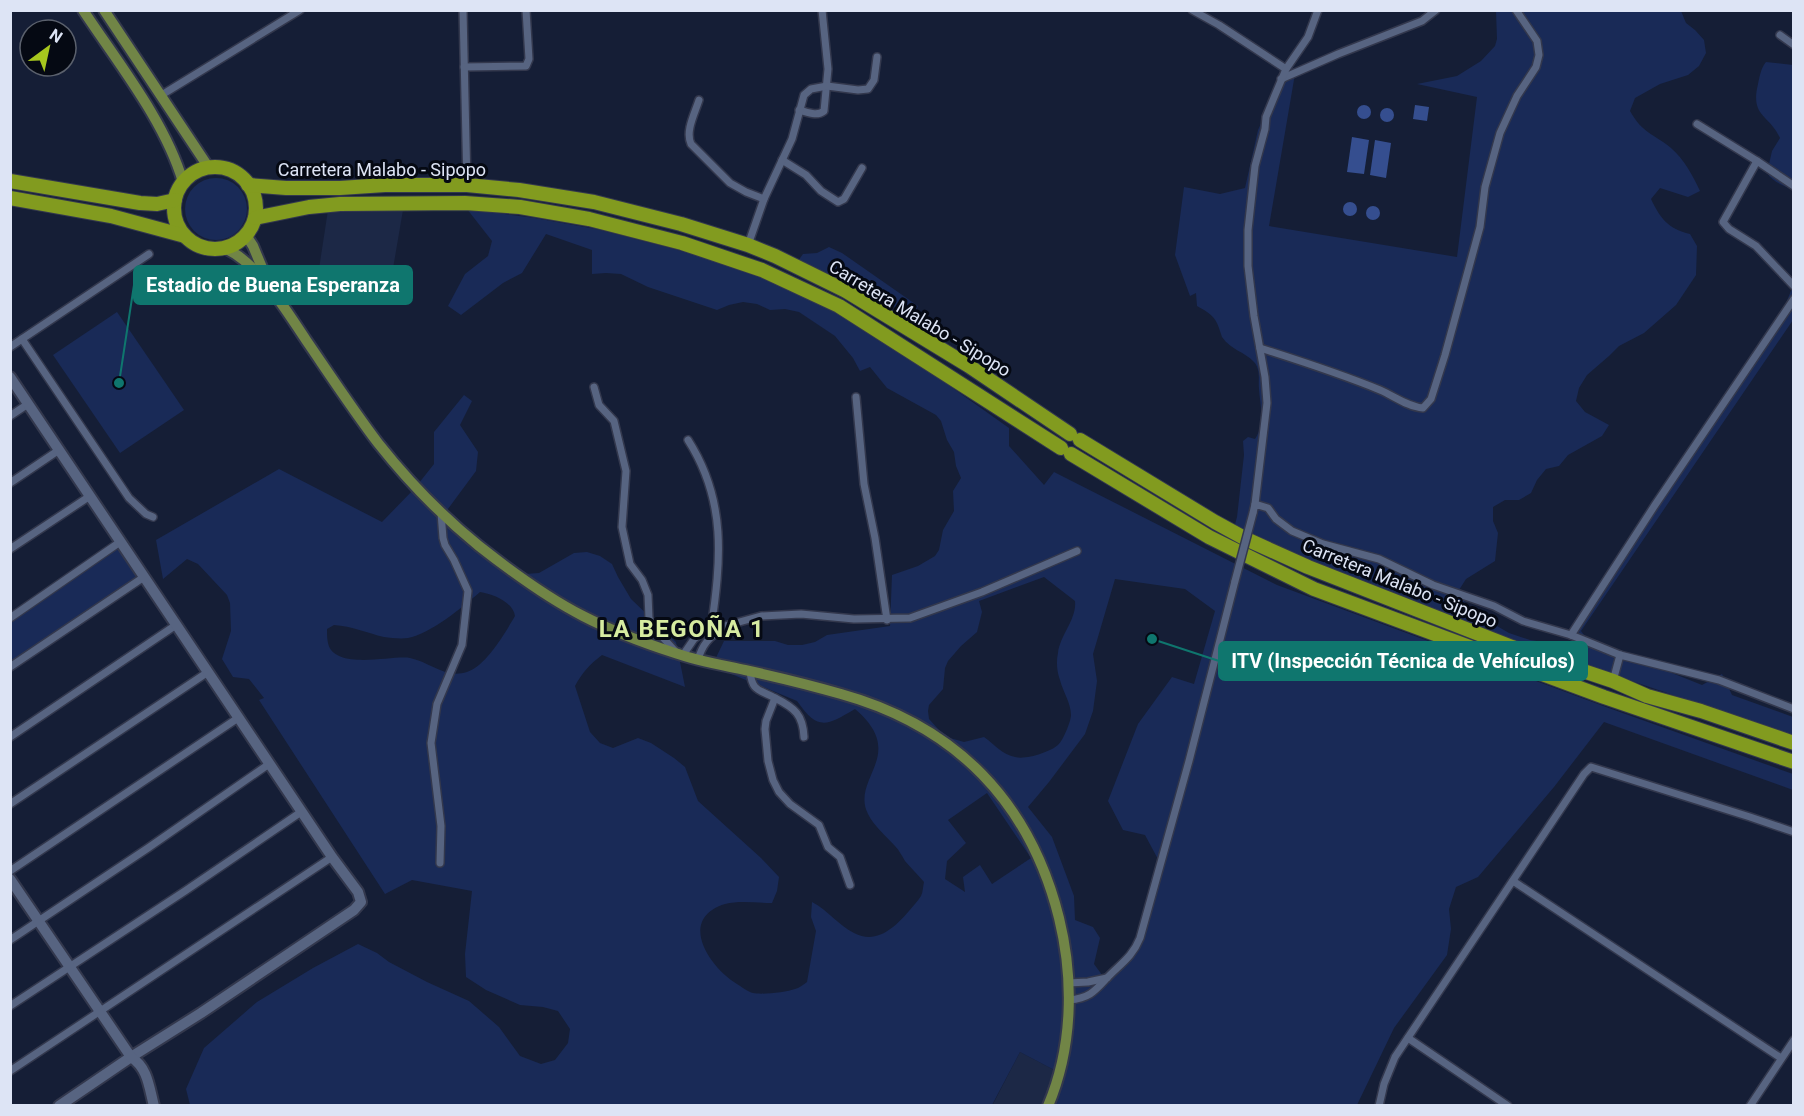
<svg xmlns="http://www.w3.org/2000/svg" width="1804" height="1116" font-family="Roboto,sans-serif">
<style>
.built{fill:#1c2846}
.green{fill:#192a57;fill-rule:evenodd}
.water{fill:#354e8f}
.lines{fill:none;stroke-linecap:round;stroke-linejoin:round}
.street-casing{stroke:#33384d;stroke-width:10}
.secondary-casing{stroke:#33384d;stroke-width:14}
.primary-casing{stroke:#33384d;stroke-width:14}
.highway-casing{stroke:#33384d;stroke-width:16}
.street{stroke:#576481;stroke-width:7}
.secondary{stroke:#576481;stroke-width:10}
.primary{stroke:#718546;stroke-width:10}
.highway{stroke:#829b1f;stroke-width:14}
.street-bridge-casing{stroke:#33384d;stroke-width:10;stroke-linecap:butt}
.street-bridge{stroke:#576481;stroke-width:7}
.labels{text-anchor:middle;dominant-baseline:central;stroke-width:6;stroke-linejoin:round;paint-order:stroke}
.street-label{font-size:18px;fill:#dde4f5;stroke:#050913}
.district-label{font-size:24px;font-weight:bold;letter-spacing:1.5px;fill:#d6eba0;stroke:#050913}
.leader{fill:none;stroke:#0f766e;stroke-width:2}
.callout-dot{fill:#0f766e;stroke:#050913;stroke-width:2}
.callout{fill:#0f766e;stroke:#0f766e;stroke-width:2}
.callout-label{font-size:20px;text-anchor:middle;font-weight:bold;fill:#fff}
</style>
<rect width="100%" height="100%" fill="#151e36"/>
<g class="built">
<path d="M328,210H403L389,292L315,295Z"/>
<path d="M1020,1052L1060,1073L1048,1105L992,1106Z"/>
</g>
<g class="green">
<path d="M1496,11H1681L1686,23L1695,30L1704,40L1706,53L1699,66L1688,75L1660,84L1635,98L1630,111C1643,134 1653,133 1671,148C1684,159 1693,176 1700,191L1688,197L1660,188L1651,199C1660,218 1668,229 1690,234L1697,246L1696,275L1676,305L1644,333L1619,346L1609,356L1587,375L1579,388L1576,401L1585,412L1609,425L1602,436L1568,455L1559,466L1546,469L1537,480L1531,493L1519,500H1505L1493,507V521L1498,533L1495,561L1466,579L1459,590L1465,603L1485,619L1509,633L1530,640L1572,646L1582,613L1633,534L1786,303L1793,286V320L1581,631L1587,639L1702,685L1722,674L1732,695L1793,717V736L1629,680L1511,642L1352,589L1231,539L1237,517L1244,455L1243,441L1248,437L1255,439C1266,423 1260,406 1259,389C1258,379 1261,370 1254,362C1245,352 1231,350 1222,337C1221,334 1220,331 1219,328C1215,316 1208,312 1197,306L1196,293L1190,296L1175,255L1184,187L1220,194L1245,188L1258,130L1286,69L1296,68L1269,226L1457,257L1477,97L1417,84L1457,76L1481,61L1495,46L1497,39Z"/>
<path d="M1766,62L1793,65V190C1783,185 1774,183 1767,173L1772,151L1780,138C1769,114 1750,117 1758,84C1760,75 1761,68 1766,62Z"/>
<circle cx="216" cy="209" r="31"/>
<path d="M467,209L535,218L596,229L693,254L764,278L808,296L885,340L1009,428V446L1044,485L1054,472L1277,585L1606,707L1793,774V790L1604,722L1554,787L1478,877L1456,887L1449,909L1451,929L1447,955L1394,1028L1357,1105H1048L1060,1073L1020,1052L992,1105H190L186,1089L204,1048L257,1002L313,968L358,944L377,953L389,962L427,982L469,1001L499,1027L520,1056L541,1064L555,1060L568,1043L570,1029L558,1011L543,1007L520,1005L486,990L466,977L465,954L472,891L412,880L385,894L259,700L264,698L249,679L233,677L222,659L231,631L230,603L227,595L198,564L187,559L163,579L156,540L279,469L382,522L415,488L434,464V432L464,395L472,401L460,425L478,452L476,471L445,513L525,574L539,573L574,553L587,552L600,556L612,564L618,577L631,599L676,642L685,687L602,655C590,664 582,673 575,686L590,732L600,743L613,748L638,738L651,743L674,758L685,767L698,801L761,858L779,877L777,891L772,903C756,903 740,900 725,904C677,919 709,967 737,984C742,987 748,992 753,993C762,995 787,992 795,989C799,988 803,985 807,982L816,931L811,917L812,902C829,911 838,925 854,933C877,945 895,927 909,911C913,906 918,901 921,896C923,892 923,886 924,882C918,875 911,868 905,861C902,856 899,850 895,846C886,836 874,826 868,814C850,778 909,755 855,709C826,726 818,731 797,701L712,666L724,641H775L788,645H802L815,642L827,635L890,626L892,575L918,566L935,556L939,550L943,530L954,511L953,491L961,478L956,466L954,452L947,440L941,421L936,415L887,388L870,367L860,371L853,358L835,336L799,312L785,309L770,310L757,304L743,302L729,305L717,310L648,287L621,274L606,273L592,274V250L546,234L522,273L503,283L461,315L448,306L465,274L488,256L492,241ZM1044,577L1075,601C1077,619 1060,635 1058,653C1056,662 1057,672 1060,680C1063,692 1071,703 1071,715C1071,721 1063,741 1058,745C1050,752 1026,760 1015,757C1003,755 994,744 984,737L964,742L950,738L939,730L929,719L928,711L929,705L943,689L945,668L948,661L961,646L977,632L982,612L979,601ZM1115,579L1185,589L1215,611L1194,684L1172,677L1138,724L1108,801L1123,830L1145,835L1159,861L1138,940L1105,979L1094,964L1100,938L1093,927L1075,920L1074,896L1052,837L1028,807L1049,782L1085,734L1093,711L1097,681L1093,654ZM480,592C493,594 513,602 515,616C505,633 486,666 467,672C445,679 430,662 410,658C392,655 334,671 328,643C327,639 327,634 327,629L334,625C352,626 367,633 384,637C391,638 401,639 408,638C430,634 463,607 480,592ZM987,793L1031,858L992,884L980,865L963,877L965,892L945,879L947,861L966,843L948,820Z"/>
<path d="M829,247L842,253L918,306L913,317L861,288L798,261L803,254L817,253Z"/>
<path d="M117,312L184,410L120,453L53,355Z"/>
<path d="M117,546L138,577L11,664V618Z"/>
</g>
<g class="water">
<circle cx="1364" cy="112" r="7"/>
<path d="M1415,105L1429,107L1427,121L1413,119Z"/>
<circle cx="1387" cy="115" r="7"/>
<path d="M1352,137L1369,140L1364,174L1347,172Z"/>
<path d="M1375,140L1391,143L1386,178L1370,175Z"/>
<circle cx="1350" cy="209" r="7"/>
<circle cx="1373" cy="213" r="7"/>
</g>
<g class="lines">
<g class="street-casing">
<g id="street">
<path d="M463,10L467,185"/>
<path d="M1192,10L1219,25L1286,69"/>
<path d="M1780,35L1794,45"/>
<path d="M464,67L526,66L529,59L526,10"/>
<path d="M1281,79L1338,54L1422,21L1436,10"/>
<path d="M160,96L300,10"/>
<path d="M699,100C695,113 685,131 691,144L730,183L746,192L764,199"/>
<path d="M799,110C807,112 817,117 824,111L828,69L822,10"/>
<path d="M1697,124L1757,161L1723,222L1729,229L1756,246L1794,286"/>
<path d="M782,160L806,175L821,191L838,202L844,199L862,168"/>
<path d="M1757,161L1794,186"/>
<path d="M748,245L764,199L792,139L804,95L811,89L827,86L858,90L868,89L874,80L877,57"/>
<path d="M22,339L129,498L146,514L153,517"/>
<path d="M10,347L149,254"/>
<path d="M1260,348C1301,361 1341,374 1380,390C1394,396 1408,407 1423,408L1431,399L1445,355L1480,227L1485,187L1500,133L1517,96L1536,67L1539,55L1537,41L1516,10"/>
<path d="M594,387L599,405L614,421L626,471L622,527L630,564L642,580L648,595L649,618L653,627L677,653"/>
<path d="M856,397L864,484L875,538L887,620"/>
<path d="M10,416L28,404"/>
<path d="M688,440C727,501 721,560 711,629"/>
<path d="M10,483L59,450"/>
<path d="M1255,504L1267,403L1265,377L1254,316L1248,266V230L1255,166L1265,129L1266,117L1273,100L1286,69L1308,37L1318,10"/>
<path d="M1253,513L1255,504L1268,508L1276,519L1292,531L1323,544L1379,559L1433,585L1494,606L1523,621L1571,635L1620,655L1719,680L1794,709"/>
<path d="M10,549L90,496"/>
<path d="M10,618L120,542"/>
<path d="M1571,635L1655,505L1794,299"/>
<path d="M683,655L694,639L703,632L761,616L801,614L854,619L910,618L982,592L1077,551"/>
<path d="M698,660C702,645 709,637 722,629"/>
<path d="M10,667L144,577"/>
<path d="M750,671C752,692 759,689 775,698L766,721L765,729L768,761L773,780L779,792L790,804L819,825L828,847L840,857L850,885"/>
<path d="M1613,681L1620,655"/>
<path d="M775,698C795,708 803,715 804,737"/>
<path d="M10,737L176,625"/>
<path d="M10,804L208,672"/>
<path d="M440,863L441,826L431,743L437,704L462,645L468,591L454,560L445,545L443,538L441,513"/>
<path d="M10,871L238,718"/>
<path d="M1513,881L1781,1058"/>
<path d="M10,940L148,848L269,764"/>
<path d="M1068,983L1088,982L1107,978"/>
<path d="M1069,1000C1089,998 1094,992 1106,979C1120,964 1132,958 1140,938L1189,761L1235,581"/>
<path d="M10,1006L185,891L301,812"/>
<path d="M1408,1038L1508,1106"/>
<path d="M10,1071L332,857"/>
<path d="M1379,1106L1384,1084L1395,1057L1584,774L1591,767L1750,817L1794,832"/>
<path d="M1750,1106L1794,1040"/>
</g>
</g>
<g class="secondary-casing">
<g id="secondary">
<path d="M10,377L332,857L358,892L361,902L354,910L201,1013L131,1057L59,1106"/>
<path d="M10,879L131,1057C148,1068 149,1087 154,1106"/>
</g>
</g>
<g class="primary-casing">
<g id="primary">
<path d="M83,10C118,63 165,121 183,182"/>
<path d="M104,10L209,168"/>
<path d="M246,235L253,246L268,282"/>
<path d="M224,248C257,261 287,312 306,340C330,375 353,410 378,443C408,481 442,516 479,546C512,572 546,597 583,616C612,631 644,643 675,653C698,661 722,665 745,670C777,677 810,685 841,694C956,726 1030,802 1059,918C1074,979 1073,1047 1048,1106"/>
</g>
</g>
<g class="highway-casing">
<g id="highway">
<circle cx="215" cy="208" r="41"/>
<path d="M10,181L140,203L157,204L175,200"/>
<path d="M248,185L286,188H340L385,185H467L519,190L594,202L681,224L748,245L775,256L846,291L969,366L1070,434"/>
<path d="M10,198L111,216L185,236"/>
<path d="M255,218L309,207L340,204L465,203L520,207L589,219L682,243L762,270L839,306L1061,448"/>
<path d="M1080,440L1215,522L1246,539L1308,567L1512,647L1613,681L1647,696L1701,711L1794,743"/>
<path d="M1071,454L1209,537L1314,589L1604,697L1794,762"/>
</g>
</g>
<use href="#street" class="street"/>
<use href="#secondary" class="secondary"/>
<use href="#primary" class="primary"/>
<use href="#highway" class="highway"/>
<g class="street-bridge-casing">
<path id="street-bridge" d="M1235,581L1253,513"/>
</g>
<use href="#street-bridge" class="street-bridge"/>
</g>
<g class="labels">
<g class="street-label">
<text x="382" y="169">Carretera Malabo - Sipopo</text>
<text transform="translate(920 318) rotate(31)">Carretera Malabo - Sipopo</text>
<text transform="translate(1400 583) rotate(22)">Carretera Malabo - Sipopo</text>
</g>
<g class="district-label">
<text x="682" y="629">LA BEGOÑA 1</text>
</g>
</g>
<path class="leader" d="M119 383L134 285M1152 639L1219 661"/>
<g class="callout-dot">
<circle cx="119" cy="383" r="6"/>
<circle cx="1152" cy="639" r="6"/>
</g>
<g class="callout">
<rect x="134" y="266" width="278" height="38" rx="6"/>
<rect x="1219" y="642" width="368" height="38" rx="6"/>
</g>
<g class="callout-label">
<text x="273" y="292">Estadio de Buena Esperanza</text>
<text x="1403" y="668">ITV (Inspección Técnica de Vehículos)</text>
</g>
<rect width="1804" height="1116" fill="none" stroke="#dde4f5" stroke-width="24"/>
<g transform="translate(48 48) rotate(33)"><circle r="28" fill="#050913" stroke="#5b616d" stroke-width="1.5"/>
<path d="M0-4.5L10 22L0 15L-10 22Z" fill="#a7c71e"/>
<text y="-9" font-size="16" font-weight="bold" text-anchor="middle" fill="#dde4f5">N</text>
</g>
</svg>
